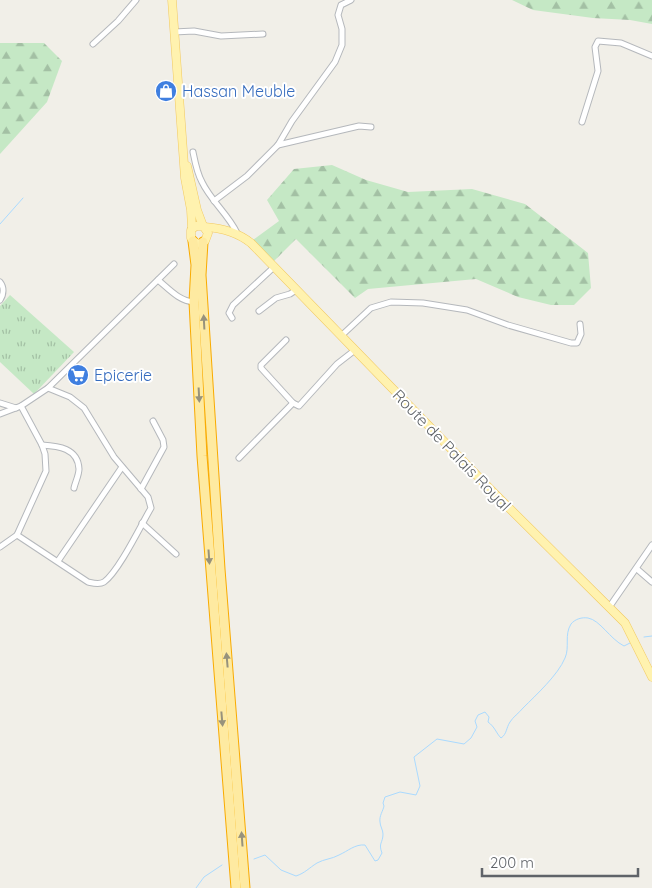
<svg xmlns="http://www.w3.org/2000/svg" width="652" height="888" font-family="Quicksand,sans-serif">
<style>
.forest{fill:url(#forest-firs)}
.park{fill:url(#park-tufts)}
.lines{fill:none;stroke-linecap:round;stroke-linejoin:round}
.stream{stroke:#aadaff;stroke-width:1}
.minor-casing{stroke:#b5b8bc;stroke-width:7}
.primary-casing{stroke:#f2c960;stroke-width:9}
.trunk-casing{stroke:#f9ab00;stroke-width:11}
.minor{stroke:#fff;stroke-width:5}
.primary{stroke:#fff2af;stroke-width:8}
.trunk{stroke:#feeaa1;stroke-width:9}
.oneway{fill:#97927c}
.labels{text-anchor:middle;dominant-baseline:central;stroke-width:4;stroke-linejoin:round;paint-order:stroke}
.shop-label{font-size:16px;fill:#366cbe;stroke:#fff;text-anchor:start}
.street-label{font-size:16px;fill:#5f6368;stroke:#fff}
</style>
<defs>
<pattern id="forest-firs" width="22" height="20" patternUnits="userSpaceOnUse" patternTransform="scale(1.25)"><rect width="22" height="20" fill="#c5e8c5"/><path d="M5 1l3.5 6h-7zM16 11l3.5 6h-7z" fill="#a3c0a4"/></pattern>
<pattern id="park-tufts" width="24" height="20" patternUnits="userSpaceOnUse" patternTransform="scale(1.25)"><rect width="24" height="20" fill="#c5e8c5"/><path d="M3 7l-1-3M5 7V3M7 7l1-3M15 17l-1-3M17 17v-4M19 17l1-3" fill="none" stroke="#a3c0a4"/></pattern>
</defs>
<rect width="100%" height="100%" fill="#f1efe8"/>
<g class="forest">
<path d="M512,0H652V24L630,20L593,18L533,10Z"/>
<path d="M0,43H44L62,61L47,102L0,154Z"/>
<path d="M332,165L366,180L408,192L472,189L525,204L588,253L591,288L574,305H551L518,297L476,279L368,289L355,298L296,239L274,261L253,240L279,221L267,200L294,169Z"/>
</g>
<path class="park" d="M10,295L74,352L34,394L0,362V306Z"/>
<g class="lines">
<g class="stream">
<path d="M0,224L23,198"/>
<path d="M644,637L652,636"/>
<path d="M254,859L265,855L281,870L296,876C305,873 309,868 317,863C324,859 332,859 339,855C348,851 355,844 365,845L375,861L378,860L382,853C378,843 383,843 383,834C383,830 380,826 380,822C379,816 383,811 384,806L383,803L385,797L400,792L416,795L420,786L414,757L437,739L464,744L471,738L477,727L475,721L478,715L485,712L489,717L488,722C495,727 496,733 501,738C507,734 506,728 510,722C513,717 519,713 523,708C536,695 558,675 565,658C570,647 564,635 571,624C575,619 582,617 588,618C600,620 610,639 624,646L630,643"/>
<path d="M196,888L204,877L222,865"/>
</g>
<g class="minor-casing">
<g id="minor">
<path d="M174,32L194,31L221,36L263,34"/>
<path d="M93,44L118,21L136,0"/>
<path d="M582,122L598,71L595,47L598,41L621,43L652,56"/>
<path d="M278,145L359,126L371,127"/>
<path d="M193,152C195,162 197,173 202,182C211,201 228,214 237,233"/>
<path d="M214,201L247,176L278,145L292,121L335,62L342,45V29L338,15L341,5L351,0"/>
<path d="M158,280C169,289 179,301 194,302"/>
<path d="M0,282C4,287 4,294 0,300"/>
<path d="M259,311L276,298L290,294L296,290"/>
<path d="M232,318L229,313L233,305L274,267"/>
<path d="M341,336L371,308L391,302L423,303L467,310L508,325L571,343H577L581,334L580,324"/>
<path d="M286,340L261,365V368L293,403L299,406L337,364L355,350"/>
<path d="M0,403L16,408"/>
<path d="M0,414L21,406L48,388L174,264"/>
<path d="M42,445C58,446 78,448 79,469C79,475 75,483 74,488"/>
<path d="M239,458L293,403"/>
<path d="M141,489L164,447L163,440L153,421"/>
<path d="M142,523L176,554"/>
<path d="M17,535L88,582C93,583 99,585 104,582C119,571 141,525 151,508L148,497L114,457L84,408L70,397L48,388"/>
<path d="M0,547L17,535L46,471L45,454L42,445L21,406"/>
<path d="M58,561L122,467"/>
<path d="M637,569L652,582"/>
<path d="M610,606L652,545"/>
</g>
</g>
<g class="primary-casing">
<g id="primary">
<path d="M172,0L185,178L191,210L192,228"/>
<path d="M187,166L197,210L203,226L208,233L205,241C200,245 194,244 191,238V230L196,226H203"/>
<path d="M205,227C222,228 237,232 251,243L495,494L625,623L652,677"/>
</g>
</g>
<g class="trunk-casing">
<g id="trunk">
<path d="M193,241L196,265L194,302L202,456L236,888"/>
<path d="M203,242L201,275L220,569L245,888"/>
</g>
</g>
<use href="#minor" class="minor"/>
<use href="#primary" class="primary"/>
<use href="#trunk" class="trunk"/>
</g>
<defs><path id="oneway-solid" d="M-6-.8H1V-3.2L6.5 0L1 3.2V.8H-6Z" transform="scale(1.25)"/></defs>
<g class="oneway">
<use href="#oneway-solid" transform="translate(204 322) rotate(-93)"/>
<use href="#oneway-solid" transform="translate(199 395) rotate(87)"/>
<use href="#oneway-solid" transform="translate(209 557) rotate(86)"/>
<use href="#oneway-solid" transform="translate(227 660) rotate(-95)"/>
<use href="#oneway-solid" transform="translate(222 719) rotate(85)"/>
<use href="#oneway-solid" transform="translate(242 839) rotate(-94)"/>
</g>
<defs>
<g id="shop-disc" transform="scale(1.125)"><circle r="9.5" fill="#3f7fe0" stroke="#fff"/><path d="M-5-2.5h2.3a2.7 3.5 0 0 1 5.4 0H5L5.5 6h-11ZM-1.5-2.5h3a1.5 2.3 0 0 0-3 0Z" fill="#fff"/></g>
<g id="supermarket-disc" transform="scale(1.125)"><circle r="9.5" fill="#3f7fe0" stroke="#fff"/><path d="M-6-5.5h2.5l.6 2H6L4.5 2H-2.5L-4.4-4H-6ZM-1.5 3.2a1.3 1.3 0 1 0 .1 0ZM3 3.2a1.3 1.3 0 1 0 .1 0Z" fill="#fff"/></g>
</defs>
<g fill-rule="evenodd">
<use href="#shop-disc" x="166" y="91"/>
<use href="#supermarket-disc" x="78" y="375"/>
</g>
<g class="labels">
<g class="shop-label">
<text x="182" y="91">Hassan Meuble</text>
<text x="94" y="375">Epicerie</text>
</g>
<g class="street-label">
<text transform="translate(452 450) rotate(46)">Route de Palais Royal</text>
</g>
</g>
<path d="M482 868v8h156v-8" fill="none" stroke="#5f6368" stroke-width="2.5"/>
<text x="490" y="868" font-size="15" fill="#5f6368" stroke="#ffffff" stroke-width="4" paint-order="stroke">200 m</text>
</svg>
